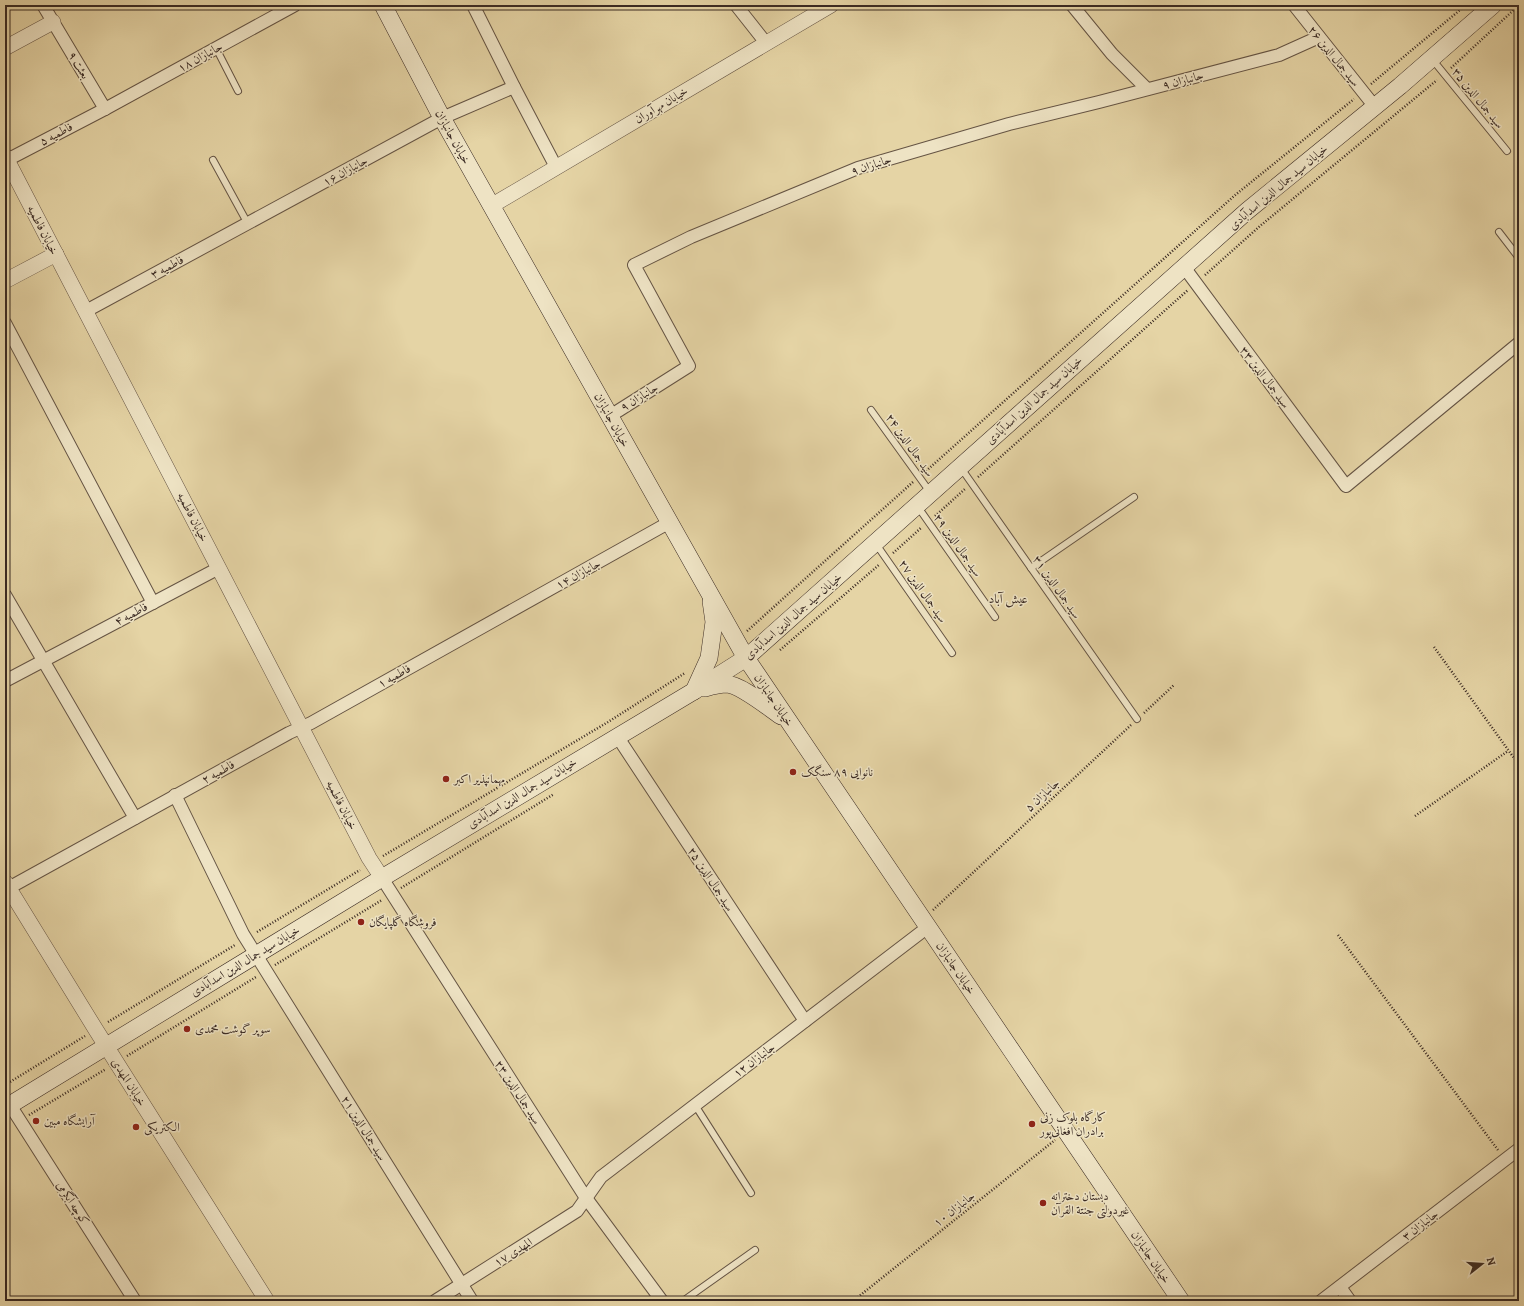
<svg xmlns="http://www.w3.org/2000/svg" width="1524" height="1306" font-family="Alegreya,Amiri,serif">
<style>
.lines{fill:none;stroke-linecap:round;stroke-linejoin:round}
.service-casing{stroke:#655444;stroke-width:8}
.minor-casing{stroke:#655444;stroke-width:14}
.tertiary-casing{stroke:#655444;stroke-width:16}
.secondary-casing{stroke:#3a2a23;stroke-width:18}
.path{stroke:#3a2a23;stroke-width:2.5;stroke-dasharray:1 2;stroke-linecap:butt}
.service{stroke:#eee3c4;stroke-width:6}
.minor{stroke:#eee3c4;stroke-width:12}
.tertiary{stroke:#eee3c4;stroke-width:15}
.secondary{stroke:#eee3c4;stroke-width:17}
.poi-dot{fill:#8f2418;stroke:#eee3c4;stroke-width:1.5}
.labels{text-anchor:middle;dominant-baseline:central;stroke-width:3;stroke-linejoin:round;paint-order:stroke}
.street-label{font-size:12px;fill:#3a2a23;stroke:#eee3c4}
.poi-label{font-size:12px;fill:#3a2a23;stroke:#eee3c4;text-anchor:start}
.neighbourhood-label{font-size:13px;fill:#3a2a23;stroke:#eee3c4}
</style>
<rect width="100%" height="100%" fill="#e5d4a5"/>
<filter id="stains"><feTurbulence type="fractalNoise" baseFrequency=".005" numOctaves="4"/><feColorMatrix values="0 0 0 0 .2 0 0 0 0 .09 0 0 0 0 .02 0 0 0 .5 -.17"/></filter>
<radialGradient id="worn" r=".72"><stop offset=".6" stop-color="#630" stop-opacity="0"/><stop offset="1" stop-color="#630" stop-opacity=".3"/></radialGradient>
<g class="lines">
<g class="service-casing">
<g id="service">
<path d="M216,48L238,91"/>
<path d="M1432,59L1507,151"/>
<path d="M213,160L248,224"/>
<path d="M1499,232L1519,258"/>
<path d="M871,410L930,492"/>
<path d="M961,468L1137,719"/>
<path d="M918,507L995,617"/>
<path d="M876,544L952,653"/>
<path d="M1031,568L1134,497"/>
<path d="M695,1105L751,1193"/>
<path d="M683,1301L755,1250"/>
</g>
</g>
<g class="minor-casing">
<g id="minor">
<path d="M43,5L105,109"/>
<path d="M473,5L514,87L556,167"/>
<path d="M736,5L766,43"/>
<path d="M1072,5L1112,54L1147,89"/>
<path d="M1294,5L1375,107"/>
<path d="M7,160L105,109L295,5"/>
<path d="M1184,267L1346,486L1519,343"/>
<path d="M86,311L442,118L514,87"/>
<path d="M5,323L153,603"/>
<path d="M610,416L689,366L634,265L691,237L858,168L1009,124L1099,102L1279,55L1319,37"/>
<path d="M5,595L135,818"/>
<path d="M5,681L219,568"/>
<path d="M617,736L805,1021"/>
<path d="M175,795L243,934L472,1301"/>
<path d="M382,878L586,1198L662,1301"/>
<path d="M5,890L289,733L311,723L670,522"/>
<path d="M10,1105L135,1301"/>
<path d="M1340,1287L1350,1301"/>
<path d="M435,1301L577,1211L601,1177L928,927"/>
<path d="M1321,1301L1519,1149"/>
</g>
</g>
<g class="tertiary-casing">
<g id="tertiary">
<path d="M5,48L53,22"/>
<path d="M5,156L369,858L382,878"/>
<path d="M491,206L831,5"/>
<path d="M5,281L56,254"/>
<path d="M5,882L96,1030L267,1301"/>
</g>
</g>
<g class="secondary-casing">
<g id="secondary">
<path d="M383,5L442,118L746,658L1181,1301"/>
<path d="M705,688C712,686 720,684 727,684C741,685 769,708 781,716"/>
<path d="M694,691L709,658L714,622L711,601"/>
<path d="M5,1108L382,878L694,691L746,658L1247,211L1400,86L1493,5"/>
</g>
</g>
<g class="path">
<path d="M1451,68L1519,5"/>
<path d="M1371,84L1466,5"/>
<path d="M1205,275L1260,226L1437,80"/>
<path d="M926,471L1234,196L1354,99"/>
<path d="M978,477L1188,290"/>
<path d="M935,516L965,489"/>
<path d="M893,553L922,527"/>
<path d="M747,631L913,482"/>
<path d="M1434,647L1519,765"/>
<path d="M780,650L880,564"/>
<path d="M1144,713L1174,685"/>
<path d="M1415,816L1508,751"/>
<path d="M383,856L608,722L685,673"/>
<path d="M401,888L554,794"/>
<path d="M933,910L1131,725"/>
<path d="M257,932L360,870"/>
<path d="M1338,935L1498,1150"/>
<path d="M275,965L382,900"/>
<path d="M108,1022L235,945"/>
<path d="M127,1056L256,977"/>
<path d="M5,1085L85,1036"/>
<path d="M29,1115L106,1069"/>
<path d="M853,1301L1055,1140"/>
</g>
<use href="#service" class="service"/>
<use href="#minor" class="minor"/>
<use href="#tertiary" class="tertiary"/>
<use href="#secondary" class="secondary"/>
</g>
<g class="poi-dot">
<circle cx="793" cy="772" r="4"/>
<circle cx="446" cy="779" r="4"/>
<circle cx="361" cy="922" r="4"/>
<circle cx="187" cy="1029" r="4"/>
<circle cx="36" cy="1121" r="4"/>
<circle cx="1032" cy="1124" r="4"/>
<circle cx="136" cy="1127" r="4"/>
<circle cx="1043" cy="1203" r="4"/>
</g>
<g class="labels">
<g class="street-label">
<text transform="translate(1334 56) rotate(51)">سید جمال الدین ۲۶</text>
<text transform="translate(200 57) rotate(-29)">جانبازان ۱۸</text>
<text transform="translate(79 65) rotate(59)">بعثت ۹</text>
<text transform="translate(1183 80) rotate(-15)">جانبازان ۹</text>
<text transform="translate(1478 98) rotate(51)">سید جمال الدین ۳۵</text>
<text transform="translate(661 105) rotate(-31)">خیابان مهرآوران</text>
<text transform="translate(56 134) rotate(-28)">فاطمیه ۵</text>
<text transform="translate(453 137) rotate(61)">خیابان جانبازان</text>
<text transform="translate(871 165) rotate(-18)">جانبازان ۹</text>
<text transform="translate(345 171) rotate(-29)">جانبازان ۱۶</text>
<text transform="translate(1278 187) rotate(-40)">خیابان سید جمال الدین اسدآبادی</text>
<text transform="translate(43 230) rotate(63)">خیابان فاطمیه</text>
<text transform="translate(167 267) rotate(-28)">فاطمیه ۳</text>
<text transform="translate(1265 377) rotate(53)">سید جمال الدین ۳۳</text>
<text transform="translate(639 397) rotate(-32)">جانبازان ۹</text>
<text transform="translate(1034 400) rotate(-42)">خیابان سید جمال الدین اسدآبادی</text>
<text transform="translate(612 420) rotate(61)">خیابان جانبازان</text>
<text transform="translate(910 445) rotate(55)">سید جمال الدین ۲۴</text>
<text transform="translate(193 517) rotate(63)">خیابان فاطمیه</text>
<text transform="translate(958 545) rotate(55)">سید جمال الدین ۲۹</text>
<text transform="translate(578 574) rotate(-29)">جانبازان ۱۴</text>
<text transform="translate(1057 587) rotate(55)">سید جمال الدین ۳۱</text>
<text transform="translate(923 591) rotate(55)">سید جمال الدین ۲۷</text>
<text transform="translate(131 614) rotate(-28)">فاطمیه ۴</text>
<text transform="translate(793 616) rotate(-41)">خیابان سید جمال الدین اسدآبادی</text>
<text transform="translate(394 676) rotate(-29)">فاطمیه ۱</text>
<text transform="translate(774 700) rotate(56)">خیابان جانبازان</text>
<text transform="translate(218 772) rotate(-29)">فاطمیه ۲</text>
<text transform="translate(522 793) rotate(-31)">خیابان سید جمال الدین اسدآبادی</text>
<text transform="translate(1042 795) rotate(-43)">جانبازان ۵</text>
<text transform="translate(342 805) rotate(63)">خیابان فاطمیه</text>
<text transform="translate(711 879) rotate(57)">سید جمال الدین ۲۵</text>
<text transform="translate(245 961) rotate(-31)">خیابان سید جمال الدین اسدآبادی</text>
<text transform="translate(956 968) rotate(56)">خیابان جانبازان</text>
<text transform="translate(754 1060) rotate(-37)">جانبازان ۱۲</text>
<text transform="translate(129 1082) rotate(58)">خیابان المهدی</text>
<text transform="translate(518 1092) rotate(57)">سید جمال الدین ۲۳</text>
<text transform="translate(364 1128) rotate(58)">سید جمال الدین ۲۱</text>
<text transform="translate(73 1203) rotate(57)">کوچه آبگرمی</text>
<text transform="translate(954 1209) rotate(-38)">جانبازان ۱۰</text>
<text transform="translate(1420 1225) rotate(-38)">جانبازان ۳</text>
<text transform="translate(513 1252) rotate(-32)">المهدی ۱۷</text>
<text transform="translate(1151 1257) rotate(56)">خیابان جانبازان</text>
</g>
<g class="poi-label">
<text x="801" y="772">نانوایی ۸۹ سنگک</text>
<text x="454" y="779">مهمانپذیر اکبر</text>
<text x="369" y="922">فروشگاه گلپایگان</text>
<text x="195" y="1029">سوپر گوشت محمدی</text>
<text x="1040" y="1117">کارگاه بلوک زنی<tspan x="1040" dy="14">برادران افغانی‌پور</tspan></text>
<text x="44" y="1121">آرایشگاه مبین</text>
<text x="144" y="1127">الکتریکی</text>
<text x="1051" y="1196">دبستان دخترانه<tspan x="1051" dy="14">غیردولتی جنتة القرآن</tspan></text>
</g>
<g class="neighbourhood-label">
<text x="1008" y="598">عیش آباد</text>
</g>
</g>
<rect width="1524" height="1306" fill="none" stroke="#e5d4a5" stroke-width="20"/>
<rect x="6" y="6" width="1512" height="1294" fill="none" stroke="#3a2a23" stroke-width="2"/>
<rect x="10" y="10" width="1504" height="1286" fill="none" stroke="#3a2a23"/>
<g transform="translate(1482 1264) rotate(73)" stroke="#eee3c4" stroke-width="3" paint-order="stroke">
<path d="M0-3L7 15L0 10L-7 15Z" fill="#3a2a23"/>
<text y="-6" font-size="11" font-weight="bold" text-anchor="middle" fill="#3a2a23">N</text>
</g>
<rect width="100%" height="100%" filter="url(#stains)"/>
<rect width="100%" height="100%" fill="url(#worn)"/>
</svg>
